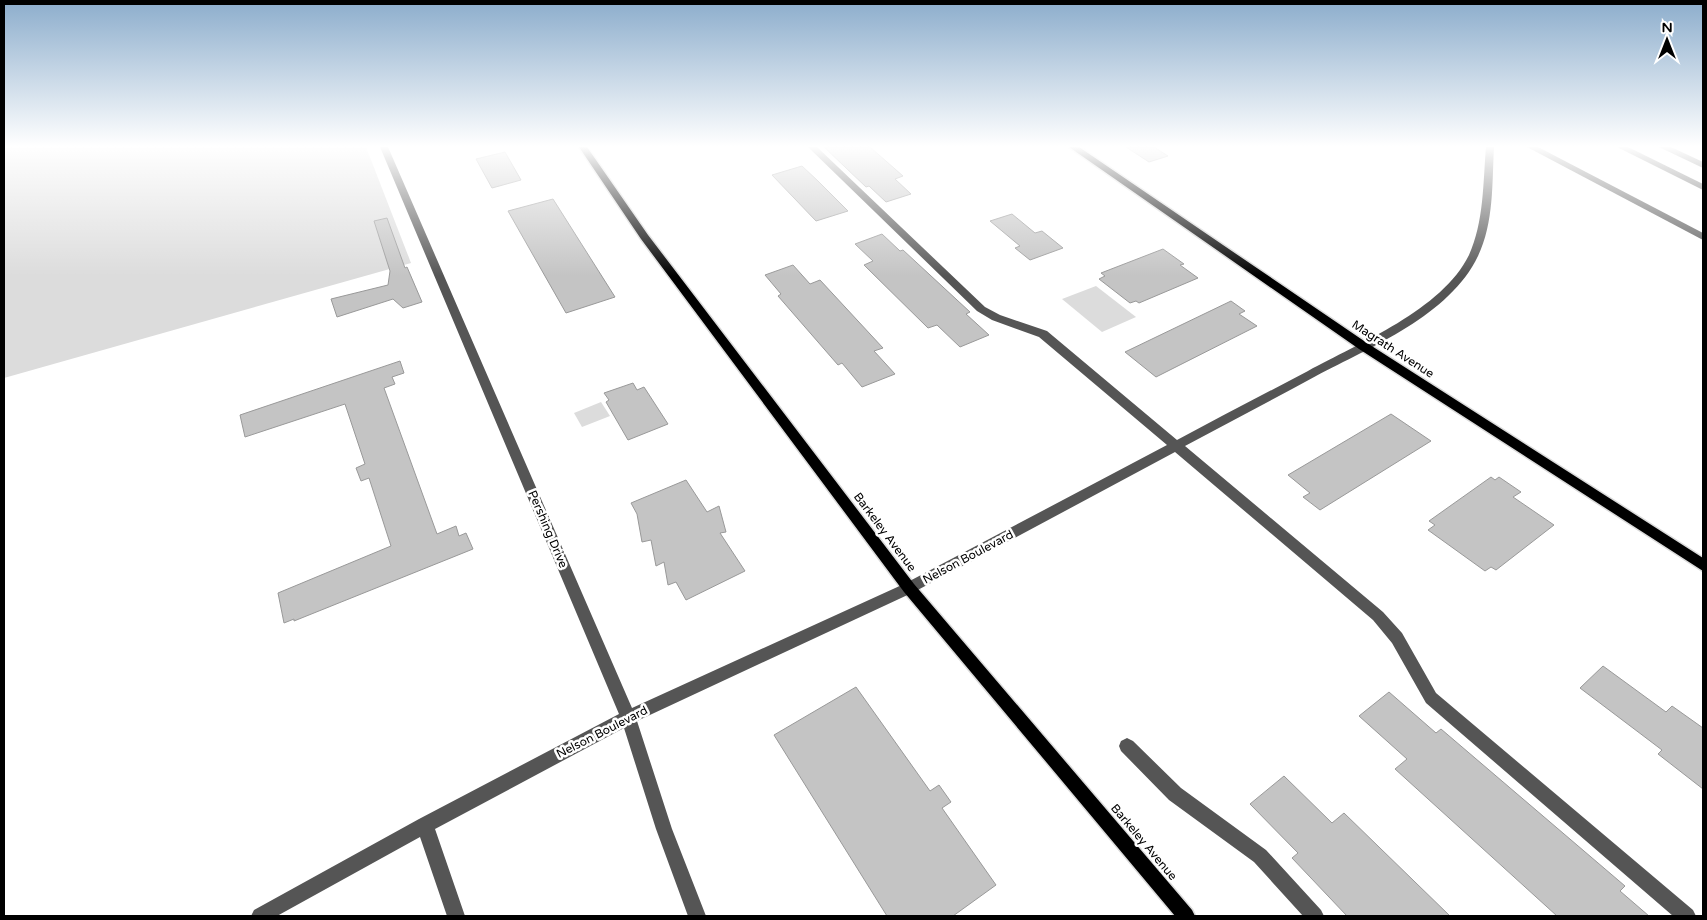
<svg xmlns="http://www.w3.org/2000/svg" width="1707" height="920" font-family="'Varela Round',sans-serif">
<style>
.green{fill:#dcdcdc}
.building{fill:#c4c4c4;stroke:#999}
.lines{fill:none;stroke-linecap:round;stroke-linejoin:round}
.major-casing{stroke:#dbdbdb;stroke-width:3}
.minor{fill:#555;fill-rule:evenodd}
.major{fill:#000;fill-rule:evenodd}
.labels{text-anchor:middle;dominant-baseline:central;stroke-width:5;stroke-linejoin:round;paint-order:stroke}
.street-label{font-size:12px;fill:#000;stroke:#fff}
</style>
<rect width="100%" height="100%" fill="#fff"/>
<g class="green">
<path d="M4,147H366L411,263L4,378Z"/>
<path d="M1096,286L1136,317L1102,332L1062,299Z"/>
<path d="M601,402L610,416L582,427L574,413Z"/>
</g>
<g class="building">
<path d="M824,147H870L903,176L895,179L911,194L886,202L869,186L866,187Z"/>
<path d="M1126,147H1154L1168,156L1149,162Z"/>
<path d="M505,152L521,180L492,188L476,159Z"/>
<path d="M802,166L818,181L848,211L816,221L772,175Z"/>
<path d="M553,199L615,297L566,313L508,211Z"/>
<path d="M1012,214L1035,233L1042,231L1063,248L1030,260L1015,248L1020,246L990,221Z"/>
<path d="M387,218L405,268L407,267L422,302L403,308L393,299L337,317L331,299L388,285L390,271L374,221Z"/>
<path d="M882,234L900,251L903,250L970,312L966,314L989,335L960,347L937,325L928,328L864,265L873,261L855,244Z"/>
<path d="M1163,249L1184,264L1180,265L1198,278L1139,303L1136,301L1130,303L1099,279L1105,276L1101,273Z"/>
<path d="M793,265L810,284L820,280L883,348L874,351L895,374L862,387L842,363L838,365L778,296L781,294L765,275Z"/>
<path d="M1231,301L1245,311L1239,314L1257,326L1156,377L1125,352Z"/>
<path d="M400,361L404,373L392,377L395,384L384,388L437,534L456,526L459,536L466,533L473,549L294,621V619L284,623L278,593L391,546L369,478L361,481L356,468L365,464L345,404L245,437L240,415Z"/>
<path d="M633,383L637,390L644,387L668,424L628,440L606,402L609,400L604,393Z"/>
<path d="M1391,414L1431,441L1320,510L1303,497L1310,493L1288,475Z"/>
<path d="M1491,477L1495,480L1499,477L1521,492L1513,497L1554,525L1496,570L1491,567L1485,571L1428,530L1435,525L1429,521Z"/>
<path d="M686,480L707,512L719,506L726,532L720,533L745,571L686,600L676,582L668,585L664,562L656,566L651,540L642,542L637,514L631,503Z"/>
<path d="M1603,666L1666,712L1672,706L1703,728V789L1658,754L1662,750L1580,688Z"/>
<path d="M856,687L930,791L939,785L951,802L942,808L996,885L953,916H887L774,735Z"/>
<path d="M1389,692L1436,733L1441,729L1625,886L1620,891L1649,916H1557L1395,769L1407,759L1359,716Z"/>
<path d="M1284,776L1332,823L1344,813L1450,916H1347L1292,858L1298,853L1250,804Z"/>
</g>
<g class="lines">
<g class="major-casing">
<g id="major">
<path d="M579,147H587L648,235L914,584L1192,910L1195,916H1175L904,592L641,239Z"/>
<path d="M1069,147H1079L1367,343L1703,558V571L1359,349Z"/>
</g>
</g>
<g class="minor">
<path d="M380,147H388L632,708L904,584L1167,445L1039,337L992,320L977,311L808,147H817L985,307L1000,315L1047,331L1177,440C1220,417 1264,394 1308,371C1359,343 1442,310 1469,255C1484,222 1483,183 1486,147H1494C1492,183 1494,223 1478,256C1450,315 1371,347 1316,376C1272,400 1228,423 1185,446L1383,612L1402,633L1436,693L1693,910L1696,916H1673L1426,703L1392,643L1373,620L1175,452L914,592L637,721L672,829L706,916H688L656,829L624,728L435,829L465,916H447L420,837L277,916H251L254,910L419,819L619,714Z"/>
<path d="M1527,147H1538L1703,233V240Z"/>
<path d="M1617,147H1628L1703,184V190Z"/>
<path d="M1659,147H1671L1703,162V168Z"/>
<path d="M1127,738L1133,741L1181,788L1266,850L1321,910L1324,916H1303L1254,862L1169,800L1121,751L1119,746L1121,741Z"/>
</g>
<use href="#major" class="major"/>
</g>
<linearGradient id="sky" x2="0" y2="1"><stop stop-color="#8cadcc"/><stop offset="0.53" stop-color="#fff"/><stop offset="1" stop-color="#fff" stop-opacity="0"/></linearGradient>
<rect width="1707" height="276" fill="url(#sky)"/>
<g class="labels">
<g class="street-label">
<text transform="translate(1393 349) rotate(33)">Magrath Avenue</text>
<text transform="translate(548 529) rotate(67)">Pershing Drive</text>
<text transform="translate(885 532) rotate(53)">Barkeley Avenue</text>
<text transform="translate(968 557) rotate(-28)">Nelson Boulevard</text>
<text transform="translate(602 732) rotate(-27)">Nelson Boulevard</text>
<text transform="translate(1144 842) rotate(50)">Barkeley Avenue</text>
</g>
</g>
<rect width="1707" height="920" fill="none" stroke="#000000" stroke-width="10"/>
<g transform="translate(1667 40)" stroke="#ffffff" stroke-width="4" paint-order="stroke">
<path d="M0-4L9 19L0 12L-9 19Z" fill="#000000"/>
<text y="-8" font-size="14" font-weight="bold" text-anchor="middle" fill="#000000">N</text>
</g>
</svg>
